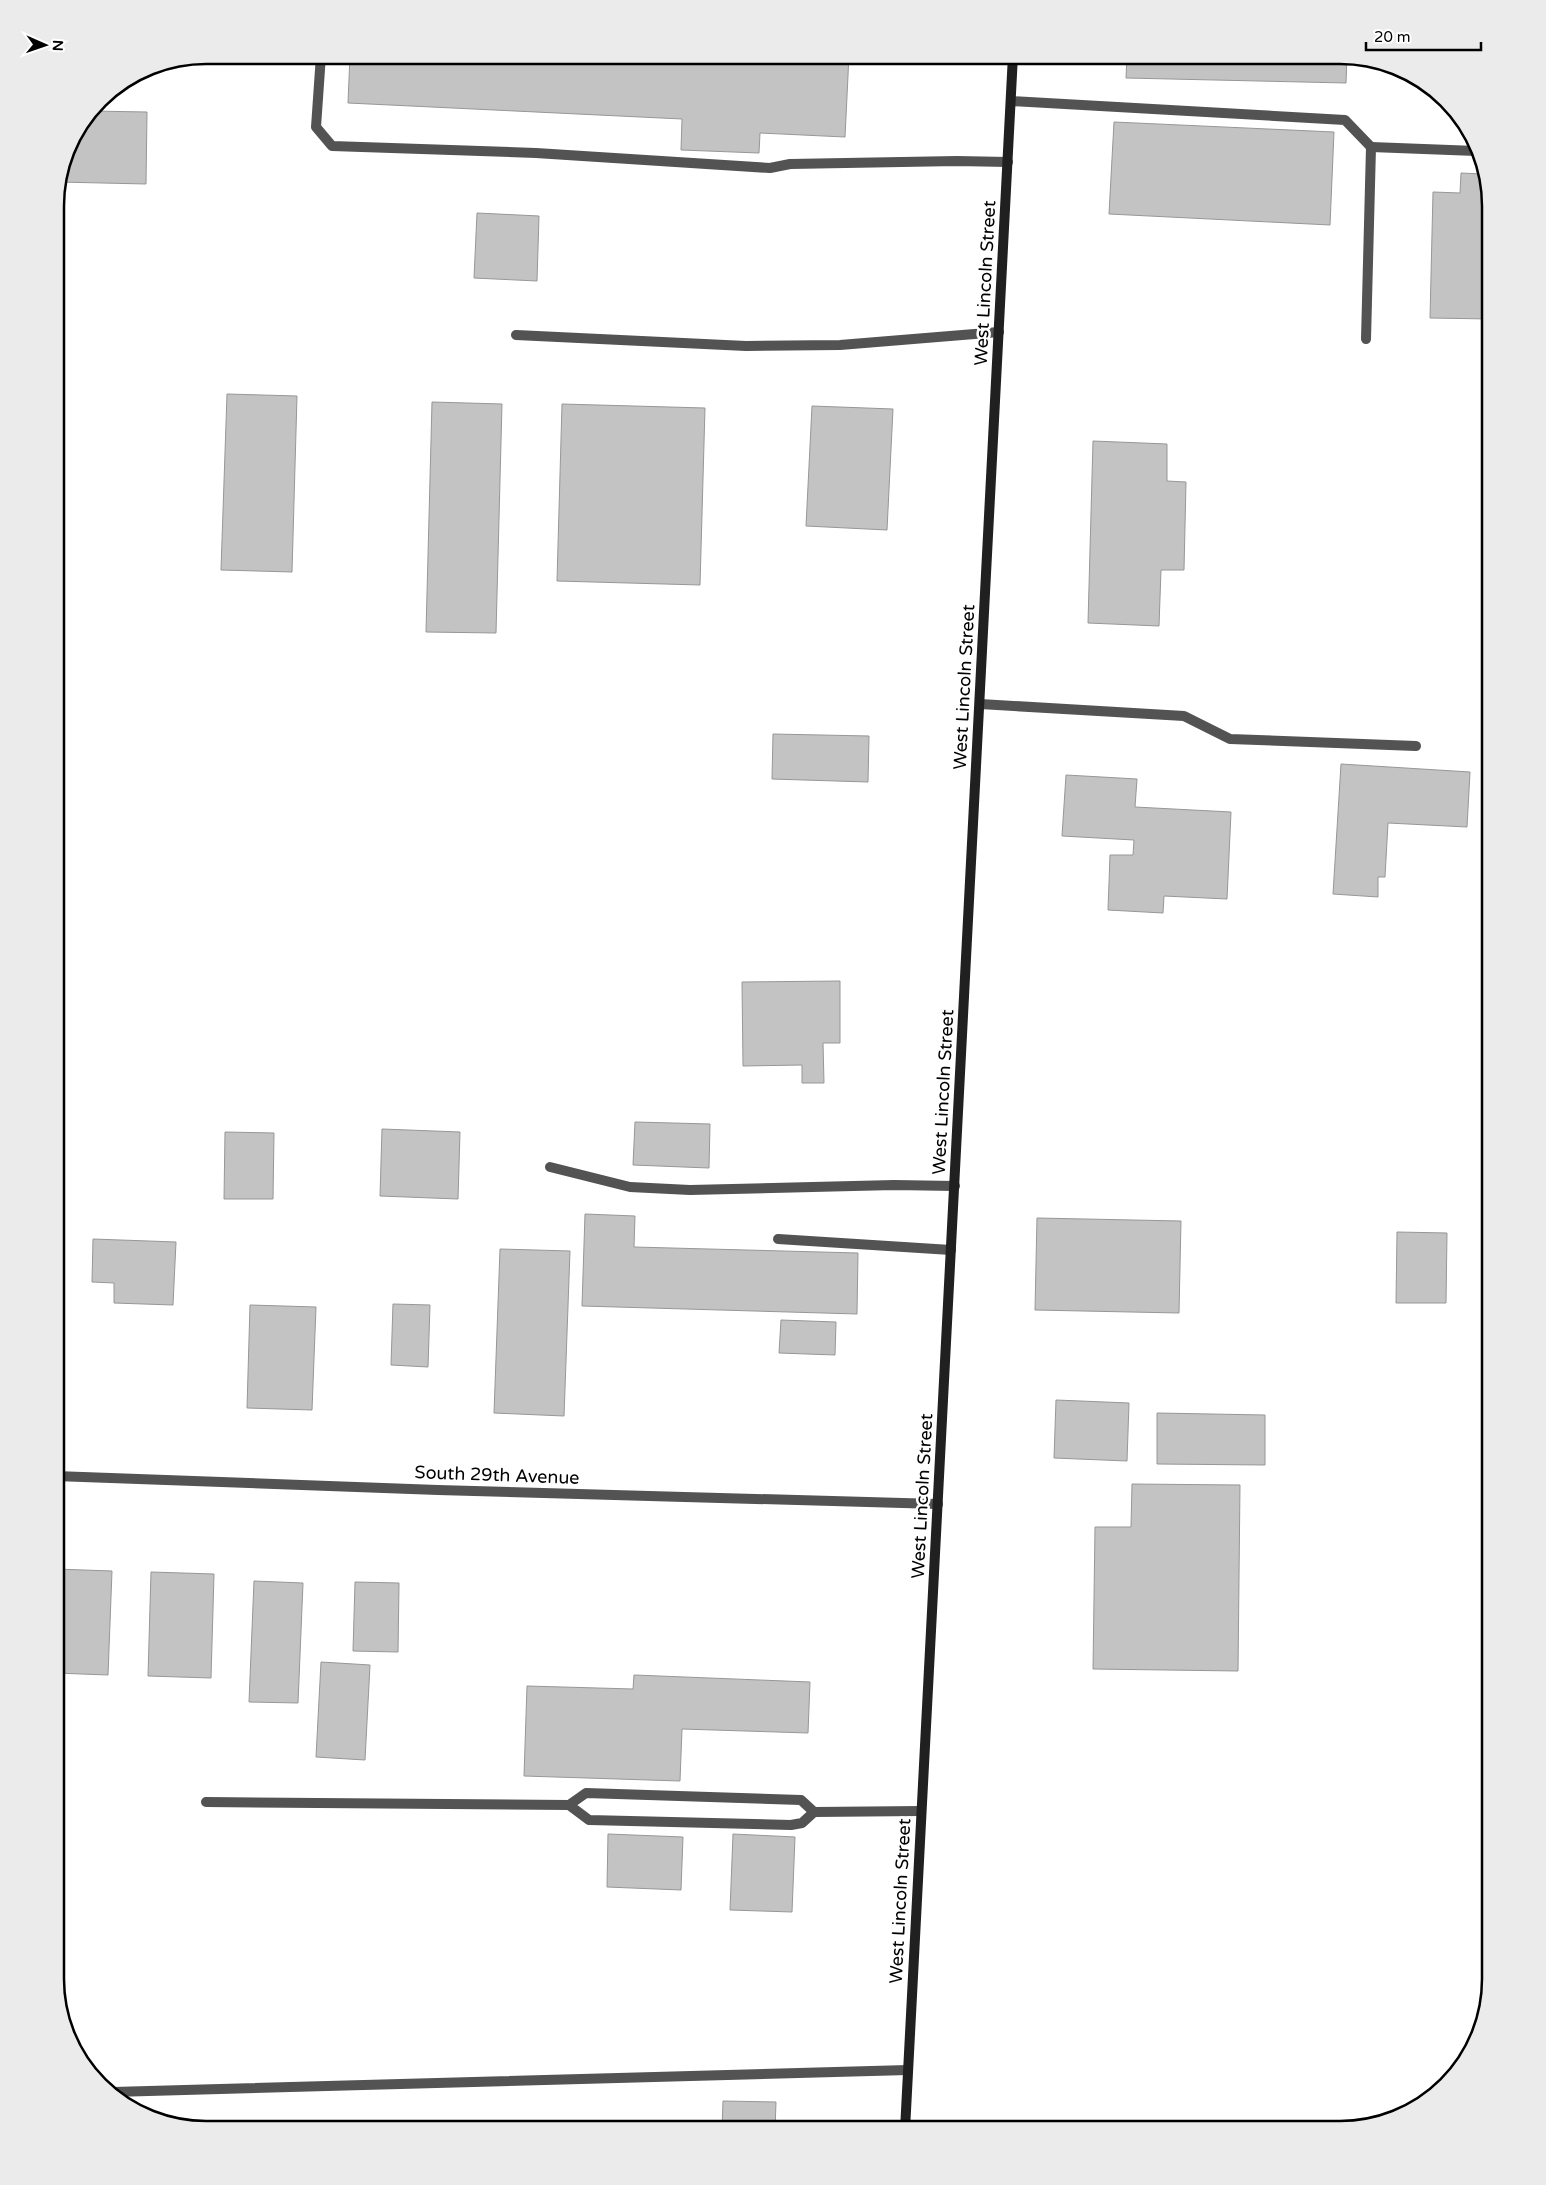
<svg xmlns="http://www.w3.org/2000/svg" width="1546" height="2185" font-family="'Varela Round',sans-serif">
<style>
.building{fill:#c3c3c3;stroke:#979797}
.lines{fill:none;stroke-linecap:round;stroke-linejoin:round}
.lane{stroke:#535353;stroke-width:10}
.street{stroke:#535353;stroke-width:10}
.secondary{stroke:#202020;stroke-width:10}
.labels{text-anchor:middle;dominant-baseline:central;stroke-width:5;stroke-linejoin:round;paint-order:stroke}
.street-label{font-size:18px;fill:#000;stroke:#fff}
.rim{fill:none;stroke:#000;stroke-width:2.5}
</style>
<rect width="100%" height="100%" fill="#fff"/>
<g class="building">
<path d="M350,55H849L845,137L760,133L759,153L681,150L682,119L348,103Z"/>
<path d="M1127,55H1347L1346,83L1126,78Z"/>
<path d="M91,111L147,112L146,184L59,182L67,148Z"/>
<path d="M1114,122L1334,132L1330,225L1109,214Z"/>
<path d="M1461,173L1482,174L1491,206V319L1430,318L1433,192L1460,193Z"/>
<path d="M477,213L539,216L537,281L474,278Z"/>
<path d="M227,394L297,396L292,572L221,570Z"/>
<path d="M432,402L502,404L496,633L426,632Z"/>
<path d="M562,404L705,408L700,585L557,581Z"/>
<path d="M812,406L893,409L887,530L806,526Z"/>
<path d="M1093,441L1167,444V481L1186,482L1184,570H1161L1159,626L1088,623Z"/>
<path d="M773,734L869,736L868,782L772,779Z"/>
<path d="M1341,764L1470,772L1467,827L1388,823L1385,877H1378V897L1333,894Z"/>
<path d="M1066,775L1137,779L1135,807L1231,812L1227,899L1164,896L1163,913L1108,910L1110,855H1133L1134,840L1062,836Z"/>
<path d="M840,981V1043H823L824,1083H802V1065L743,1066L742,982Z"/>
<path d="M635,1122L710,1124L709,1168L633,1165Z"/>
<path d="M382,1129L460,1132L458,1199L380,1196Z"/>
<path d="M225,1132L274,1133L273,1199H224Z"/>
<path d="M585,1214L635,1216L634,1247L858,1253L857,1314L582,1306Z"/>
<path d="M1037,1218L1181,1221L1179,1313L1035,1310Z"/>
<path d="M1397,1232L1447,1233L1446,1303H1396Z"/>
<path d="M93,1239L176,1242L173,1305L114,1303V1283L92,1282Z"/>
<path d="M500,1249L570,1251L564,1416L494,1413Z"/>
<path d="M393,1304L430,1305L428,1367L391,1365Z"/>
<path d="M250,1305L316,1307L312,1410L247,1408Z"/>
<path d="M781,1320L836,1322L835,1355L779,1353Z"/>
<path d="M1056,1400L1129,1403L1127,1461L1054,1458Z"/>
<path d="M1157,1413L1265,1415V1465L1157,1464Z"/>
<path d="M1132,1484L1240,1485L1238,1671L1093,1669L1095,1527H1131Z"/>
<path d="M55,1569L112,1571L108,1675L55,1673Z"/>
<path d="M151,1572L214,1574L211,1678L148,1676Z"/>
<path d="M254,1581L303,1583L298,1703L249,1702Z"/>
<path d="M355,1582L399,1583L398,1652L353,1651Z"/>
<path d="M321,1662L370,1665L365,1760L316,1757Z"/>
<path d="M634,1675L810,1682L808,1733L682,1729L680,1781L524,1776L527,1686L633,1689Z"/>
<path d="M608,1834L683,1837L681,1890L607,1887Z"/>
<path d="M733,1834L795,1837L792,1912L730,1910Z"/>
<path d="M723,2101L776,2102L775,2130H722Z"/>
</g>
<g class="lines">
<g class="lane">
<path d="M321,55L316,127L332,146L536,153L770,168L790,164L957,161L1008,162"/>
<path d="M1011,101L1345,120L1371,147L1366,339"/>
<path d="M1371,147L1476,151"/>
<path d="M516,335L746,346L840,345L999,332"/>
<path d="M980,704L1184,716L1230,739L1416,746"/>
<path d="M550,1167L630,1187L690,1190L894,1185L955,1186"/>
<path d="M778,1239L951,1250"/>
<path d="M206,1802L569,1805"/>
<path d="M814,1812L801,1800L586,1793L569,1805L589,1820L791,1825L802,1823L814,1812L921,1811"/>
<path d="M113,2092L908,2070"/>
</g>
<path class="street" d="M55,1476L438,1490L938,1504"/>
<path class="secondary" d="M905,2130L1013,55"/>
</g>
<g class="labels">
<g class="street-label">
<text transform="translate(985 283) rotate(-87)">West Lincoln Street</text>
<text transform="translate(964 687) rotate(-87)">West Lincoln Street</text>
<text transform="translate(943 1092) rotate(-87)">West Lincoln Street</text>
<text transform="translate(497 1475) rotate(2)">South 29th Avenue</text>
<text transform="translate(922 1496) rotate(-87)">West Lincoln Street</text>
<text transform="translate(900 1901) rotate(-87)">West Lincoln Street</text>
</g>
</g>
<path d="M0 0H1546V2185H0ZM206 64H1340A142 142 0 0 1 1482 206V1979A142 142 0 0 1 1340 2121H206A142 142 0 0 1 64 1979V206A142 142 0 0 1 206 64Z" fill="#ebebeb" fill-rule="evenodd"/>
<path class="rim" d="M206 64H1340A142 142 0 0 1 1482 206V1979A142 142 0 0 1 1340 2121H206A142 142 0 0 1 64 1979V206A142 142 0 0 1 206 64Z"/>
<g transform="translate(45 45) rotate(92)" stroke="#ffffff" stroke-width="4" paint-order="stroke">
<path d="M0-4L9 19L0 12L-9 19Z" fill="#000000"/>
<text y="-8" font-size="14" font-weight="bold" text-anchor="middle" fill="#000000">N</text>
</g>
<path d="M1366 42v8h115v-8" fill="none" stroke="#000000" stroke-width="2.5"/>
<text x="1374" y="42" font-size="15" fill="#000000" stroke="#ffffff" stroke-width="4" paint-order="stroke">20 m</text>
</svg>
